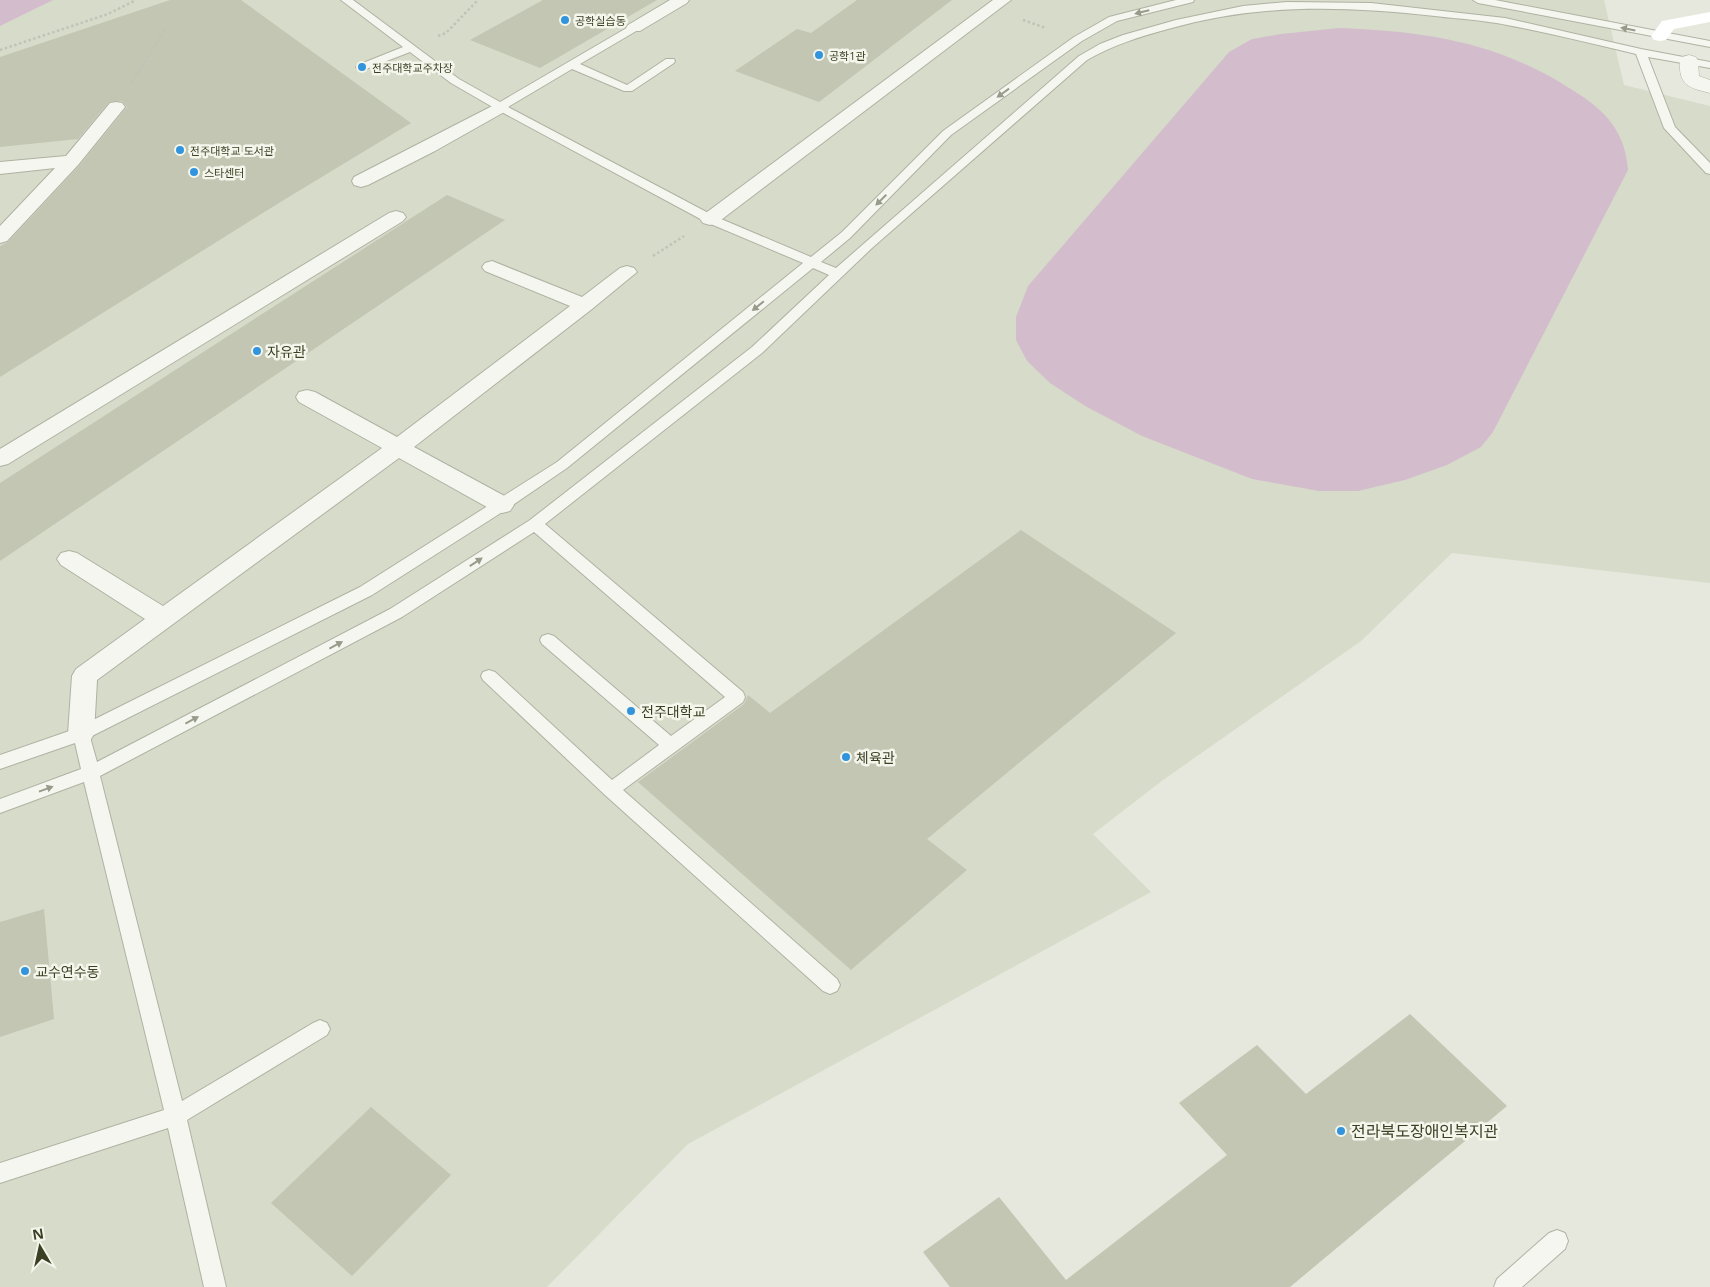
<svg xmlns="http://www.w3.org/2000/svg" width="1710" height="1287" font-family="'Open Sans','Noto Sans KR',sans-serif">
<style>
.built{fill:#d7dbca}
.green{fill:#d3bdcc}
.building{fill:#c2c6b3}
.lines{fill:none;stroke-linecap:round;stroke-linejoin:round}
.service-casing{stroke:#afb2a2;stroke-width:2}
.pedestrian-casing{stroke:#afb2a2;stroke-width:2}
.tertiary-casing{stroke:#afb2a2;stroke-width:1}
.path{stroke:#c1c3b7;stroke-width:2.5;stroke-dasharray:2.5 2.5;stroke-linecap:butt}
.service{fill:#f5f6f0;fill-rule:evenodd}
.pedestrian{fill:#f5f6f0;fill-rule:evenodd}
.tertiary{fill:#f5f6f0;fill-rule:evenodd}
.secondary{fill:#fff;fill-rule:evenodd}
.oneway{fill:#989b8a}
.poi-dot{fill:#3294dc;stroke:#f4f6ec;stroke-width:2}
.labels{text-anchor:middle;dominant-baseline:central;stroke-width:5;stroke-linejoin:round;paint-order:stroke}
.far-poi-label{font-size:11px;fill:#3b4024;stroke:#f4f6ec;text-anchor:start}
.poi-label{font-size:14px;fill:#3b4024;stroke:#f4f6ec;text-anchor:start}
.near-poi-label{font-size:16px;fill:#3b4024;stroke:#f4f6ec;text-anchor:start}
</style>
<rect width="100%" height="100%" fill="#e6e8dd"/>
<path class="built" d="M0,0H1604L1624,85L1710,106V583L1452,553L1361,641L1163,780L1093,834L1151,892L688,1144L547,1287H0Z"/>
<g class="green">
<path d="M0,0H53L0,26Z"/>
<path d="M1339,28C1421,31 1494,41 1566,86C1601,107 1625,127 1628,170L1493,432L1481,447L1447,465L1405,480L1358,491H1319L1252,479L1142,436L1085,406L1050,383L1027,361L1016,340V317L1028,286L1229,52L1252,39L1281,34Z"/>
</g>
<g class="building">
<path d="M170,0H241L411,123L287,198L0,377V246L8,242L79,166L127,107L122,101L109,102L78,139L0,147V57Z"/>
<path d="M543,0H657L540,68L470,40Z"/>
<path d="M857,0H952L819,102L735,71L797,29L811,33Z"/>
<path d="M447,195L505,220L0,561V483Z"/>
<path d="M1021,530L1176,633L927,839L967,870L851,970L638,782L744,704L748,695L770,713Z"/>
<path d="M44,909L54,1019L0,1037V922Z"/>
<path d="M1410,1014L1507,1106L1290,1287H950L923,1252L999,1197L1066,1280L1227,1155L1179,1103L1257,1045L1306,1094Z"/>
<path d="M371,1107L451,1175L352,1276L271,1203Z"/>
</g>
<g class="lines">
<g class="service-casing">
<g id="service">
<path d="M341,0H353L459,79L500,102L630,26H638L639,28L638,30L580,64L627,85L666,59H674L675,61L674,63L632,91H624L572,69L508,107L714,216L811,257L842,232L943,131L1074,37L1109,17L1176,0H1194L1193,2L1117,21L1082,41L951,135L850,238L821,262L836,268L1079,56L1100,44L1123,35L1176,20L1243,6L1287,2L1371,3L1505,18L1641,49L1710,62V68L1648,57L1675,127L1710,163V174L1706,173L1664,128L1636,54C1593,44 1550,33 1507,25C1483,20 1459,19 1435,16C1343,6 1258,3 1168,29C1139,37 1113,45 1087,60L872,248L762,353L545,524L743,692L745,697L743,702L623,790L837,979L840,985L837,991L830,994L823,991L605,795L483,680L481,676L483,672L489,670L495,672L612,780L659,745L542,644L540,640L542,636L548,634L554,636L671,736L725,697L534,532L402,617L100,776L182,1101L313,1023L320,1020L327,1023L330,1029L327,1035L187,1120L226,1287H204L168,1128L0,1183V1163L164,1110L84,782L0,813V799L81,769L75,743L0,769V755L75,729L360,587L557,462L803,263L706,222L496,109L451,83L410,52L366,69H358L356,67L358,65L403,47ZM813,268L829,275L752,347L530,520L390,609L97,762L90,737L372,595L507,509L567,468Z"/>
<path d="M1473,0H1495L1710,41V47L1478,3Z"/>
<path d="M1557,1230L1565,1233L1568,1241L1565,1249L1522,1287H1494L1497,1279L1549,1233Z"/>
</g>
</g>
<g class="pedestrian-casing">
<g id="pedestrian">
<path d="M670,0H689L687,3L640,31H628L626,28L628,25Z"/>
<path d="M993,0H1011L717,223L710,225L703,223L700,219L703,215Z"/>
<path d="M116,102L122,103L125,107L78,165L7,241L0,243V226L55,168L0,174V162L66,156L110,103Z"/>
<path d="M500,102L506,103L509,107L506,111L435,151L368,185L361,187L354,185L352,181L354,177Z"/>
<path d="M396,211L403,213L406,217L403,221L8,464L0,466V449L389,213Z"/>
<path d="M492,261L582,297L620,268L627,266L634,268L637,272L592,309L414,447L510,499L514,505L510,511L502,513L494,511L399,458L97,680L94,734L90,741L81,744L72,741L68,734L72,676L76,669L145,619L61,565L57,559L61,553L69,551L77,553L163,606L382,448L299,402L296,397L299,392L307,390L315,392L397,437L570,306L485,271L482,267L485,263Z"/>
</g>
</g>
<g class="tertiary-casing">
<path id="tertiary" d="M1689,55L1696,57L1698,61L1699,76L1710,80V93C1694,89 1681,87 1680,69C1680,64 1679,62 1682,57Z"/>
</g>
<g class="path">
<path d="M1023,20L1046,28"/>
<path d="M438,36L446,33L478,0"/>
<path d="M0,50L108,14L136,0"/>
<path d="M131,83L166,28"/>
<path d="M653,256L684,236"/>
</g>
<use href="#service" class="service"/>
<use href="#pedestrian" class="pedestrian"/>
<use href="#tertiary" class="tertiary"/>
<path class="secondary" d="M1710,12V22L1674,29L1666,40L1660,41L1654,40L1651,36L1662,21Z"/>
</g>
<defs><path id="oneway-solid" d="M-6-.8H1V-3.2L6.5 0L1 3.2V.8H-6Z" transform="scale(1.25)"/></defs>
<g class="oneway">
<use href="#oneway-solid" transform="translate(1142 12) rotate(166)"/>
<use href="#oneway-solid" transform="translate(1628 29) rotate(-169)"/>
<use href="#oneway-solid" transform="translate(1003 93) rotate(144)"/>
<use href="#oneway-solid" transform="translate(881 200) rotate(135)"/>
<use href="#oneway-solid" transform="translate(758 306) rotate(141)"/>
<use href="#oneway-solid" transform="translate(476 562) rotate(-33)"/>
<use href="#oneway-solid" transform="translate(336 645) rotate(-28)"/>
<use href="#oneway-solid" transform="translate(192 720) rotate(-28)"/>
<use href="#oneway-solid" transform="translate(46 789) rotate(-20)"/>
</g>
<g class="poi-dot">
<circle cx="565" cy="20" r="5"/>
<circle cx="819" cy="55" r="5"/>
<circle cx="362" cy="67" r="5"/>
<circle cx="180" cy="150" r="5"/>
<circle cx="194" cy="172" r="5"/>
<circle cx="257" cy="351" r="5"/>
<circle cx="631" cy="711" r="5"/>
<circle cx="846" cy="757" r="5"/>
<circle cx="25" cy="971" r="5"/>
<circle cx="1341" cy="1131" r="5"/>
</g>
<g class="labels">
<g class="far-poi-label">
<text x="575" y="20">공학실습동</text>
<text x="829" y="55">공학1관</text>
<text x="372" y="67">전주대학교주차장</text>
<text x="190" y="150">전주대학교 도서관</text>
<text x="204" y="172">스타센터</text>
</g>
<g class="poi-label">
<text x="267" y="351">자유관</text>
<text x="641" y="711">전주대학교</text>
<text x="856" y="757">체육관</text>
<text x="35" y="971">교수연수동</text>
</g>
<g class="near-poi-label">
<text x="1351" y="1131">전라북도장애인복지관</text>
</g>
</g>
<g transform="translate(40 1247) rotate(351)" stroke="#f4f6ec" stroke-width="4" paint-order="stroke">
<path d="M0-4L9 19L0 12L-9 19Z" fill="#3b4024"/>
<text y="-8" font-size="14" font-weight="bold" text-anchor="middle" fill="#3b4024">N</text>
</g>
</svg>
